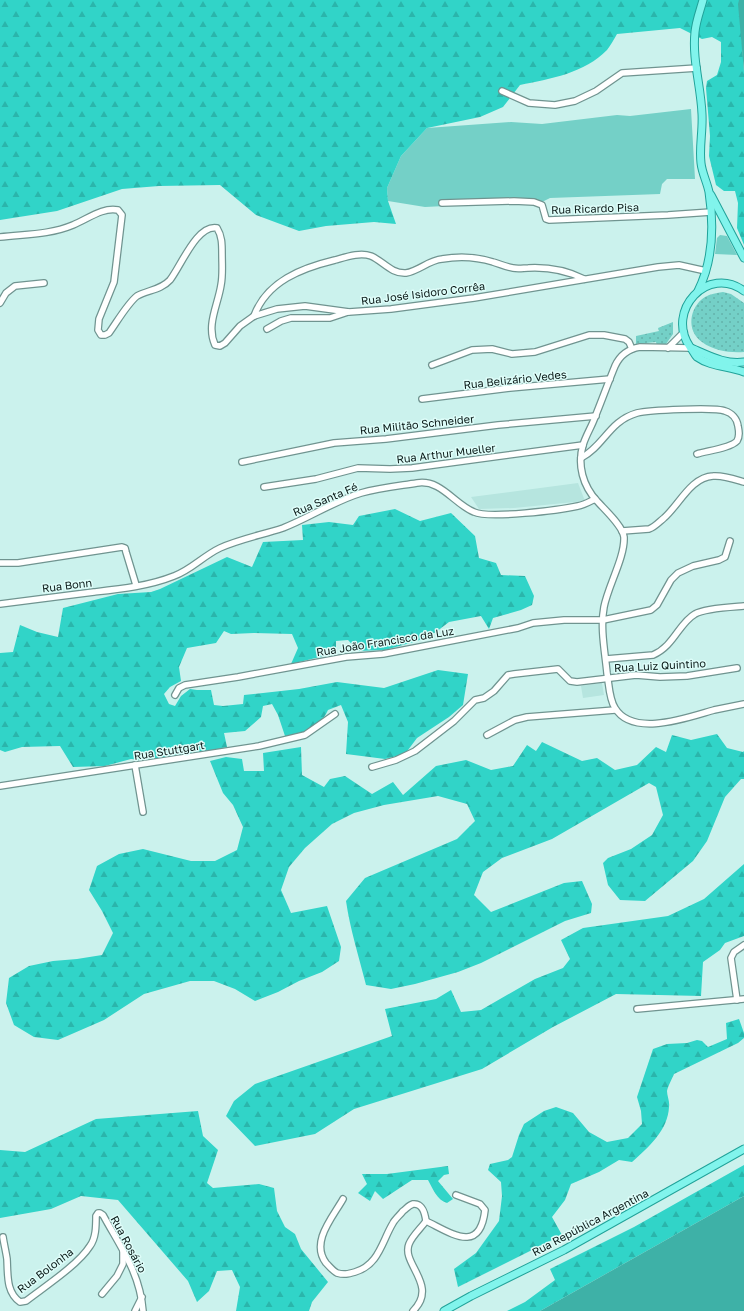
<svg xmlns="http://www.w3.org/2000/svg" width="744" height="1311" font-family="'Golos Text',sans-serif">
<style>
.built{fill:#b6e5df}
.grass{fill:#74d0c7}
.forest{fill:url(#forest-firs)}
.park{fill:url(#park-dots)}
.water{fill:#3eb1a7}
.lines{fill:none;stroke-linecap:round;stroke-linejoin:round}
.minor-casing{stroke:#709490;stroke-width:8}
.major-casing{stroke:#21a299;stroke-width:9}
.minor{stroke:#fff;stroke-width:5.5}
.major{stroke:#81f4ec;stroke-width:7}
.labels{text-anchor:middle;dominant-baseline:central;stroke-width:3;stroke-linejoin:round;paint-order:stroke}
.street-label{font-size:11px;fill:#0a1917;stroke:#defdf9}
</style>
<defs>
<pattern id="forest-firs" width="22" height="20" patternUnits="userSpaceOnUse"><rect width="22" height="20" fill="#31d4c8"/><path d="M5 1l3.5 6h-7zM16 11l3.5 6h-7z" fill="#2ab5ab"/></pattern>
<pattern id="park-dots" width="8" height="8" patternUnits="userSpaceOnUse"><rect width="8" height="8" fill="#74d0c7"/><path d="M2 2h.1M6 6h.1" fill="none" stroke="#63b2aa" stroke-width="1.8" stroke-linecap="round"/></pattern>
</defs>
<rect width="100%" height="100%" fill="#cbf2ed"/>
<g class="built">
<path d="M578,483L585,501L514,508L479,509L471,497Z"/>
<path d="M602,683L604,695L583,698L581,686Z"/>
</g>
<g class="grass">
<path d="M691,109L695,179H667L662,184L660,194L550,198L544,201L425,207L388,201L387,188L401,156L427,128L511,122L542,124L617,115L630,116Z"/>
<path d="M720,235L727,236L737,255L715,254L717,238Z"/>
</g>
<g class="forest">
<path d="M0,0H739L744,72V245L737,228L738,203L735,191H724L716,185L709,156L710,136L706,88L707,81L717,75L721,62V42L712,37L702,39L680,28L617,34C614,39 611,45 607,50C585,73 550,79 520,85L503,107L480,117L427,128L401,156L387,188L388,201L396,224L374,222L326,226L299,231L256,215L220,185L159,186L122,189L57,211L0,220Z"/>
<path d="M395,509L420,521L451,513L475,536L479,558L496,563L501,575L525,576L534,596L532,605L521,610L493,618L489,629L481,616L449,622L436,632L417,641L385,650L358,651L348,640L336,641V653L291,664L298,648L292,634L254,633L231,634L224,631L216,643L187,648L179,667L181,681L170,687L164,694L169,704L175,706L181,696L190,689L197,690H211L214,705L223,706L243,704L244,695L299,689L337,682L384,688L438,670L468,674L463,705L449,717L417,738L405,754L385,759L346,754L348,722L341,705L328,710C319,729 305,733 286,739L278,715L272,704L263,706L261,717L245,731L224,733L227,747L211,751L183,754L147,761L131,759L105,766L73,767L60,746L22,747L5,752L0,750V653L13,652L20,625L37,632L58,637L63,608L118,594L151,592L160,589L227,557L252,567L263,542L303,540L302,525L329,522L353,525L359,516Z"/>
<path d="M717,734L727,748L743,752L744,751V779H741L725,797L707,841L693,861L645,901L620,900L608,885L603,863L608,858L631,849L652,835L663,815L656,787L649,783L552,839L502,858L483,872L474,895L491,912L564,883L582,881L592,904L591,913L565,921L481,963L458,972L415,984L391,989L366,985C359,957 350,929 346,901L365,878L457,839L475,821L467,804L438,796L384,805L354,813L332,824L305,848L289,867L281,890L291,913L327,906L341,947L339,961L322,972L299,981L278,992L255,1001L235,989L214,981H190L144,994L104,1020L58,1040L34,1037L14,1025L6,1003L9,978L29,966L53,961L77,959L102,955L113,933L102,911L89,890L97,866L119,854L143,849L191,861H215L237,850L243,827L233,805L223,793L210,761L226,757L242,759L244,771H264L263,753L301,747L302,775L324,787L330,779L345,776L372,794L393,782L403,795L436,766L466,760L491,770L513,766L527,745L536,751L542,742L582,761L597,758L615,770L637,765L656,747L666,752L672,735L691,740Z"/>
<path d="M744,864V936L725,943L720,950L703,962L701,996L616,994L553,1027L482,1069L354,1109L315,1134L255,1146L226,1116L234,1101L255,1084L392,1036L385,1009L436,999L451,990L461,1012L481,1010L535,979L563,968L570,959L561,940L583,928L668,916L704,899Z"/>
<path d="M739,1019L744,1033V1038L738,1043L674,1074C672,1079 668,1086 667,1091C667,1096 670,1102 669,1107C668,1130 649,1147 632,1162L619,1160L599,1172L571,1184L565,1200L552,1217L562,1235L458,1287L454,1269L476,1253L499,1221L502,1196L501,1182L488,1170L490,1164L508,1160L512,1157L519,1135L524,1124L544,1111L556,1107L573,1113L589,1132L607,1142L628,1138L642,1124L641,1111L637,1097L653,1049L667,1044L687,1043L697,1040L702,1041L708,1047L727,1039L726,1023Z"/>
<path d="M198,1111L203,1136L218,1150L207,1183L213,1188L259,1184L274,1188L277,1211L285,1227L295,1234L301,1249L328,1282L312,1302L309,1311H236L240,1287L232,1270L217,1271L209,1291L197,1302L188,1281L118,1200L81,1196L51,1209L0,1218V1150L25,1152L96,1119Z"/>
<path d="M744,1165V1196L540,1311H507L525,1302L555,1280L550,1269L634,1227Z"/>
<path d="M448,1166L449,1174L444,1175L438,1181L453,1199L447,1203C437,1200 433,1189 428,1180H412L383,1199L375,1191L370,1201L358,1193L367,1184L362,1174H387Z"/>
</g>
<g class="park">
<path d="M723,292L731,294L744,303V352C730,353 714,351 702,342C686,331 689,307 705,297C710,294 717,293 723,292Z"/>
<path d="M673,322V334L666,344L657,346L656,342L636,344V336L659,331L658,328Z"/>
</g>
<g class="water">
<path d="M739,0H744V72L738,4Z"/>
<path d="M744,1196V1311H540Z"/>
</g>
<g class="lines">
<g class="minor-casing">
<g id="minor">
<path d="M502,91L529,103L555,105L575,101L596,91L622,73L697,68"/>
<path d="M442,203L514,201L534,202L542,205L546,219L549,220L668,215L711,212"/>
<path d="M0,237C25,234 49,235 73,225C88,219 102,207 118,210L122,215L114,282L99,319L98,330L101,335H105L109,333C117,322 127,304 137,296C148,290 161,290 170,280C181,266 197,224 217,228C222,236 222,244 222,254C222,265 223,275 221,285C218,305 206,325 215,345L220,346L225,343L240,326L254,316L277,309L305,306L349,312L391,309L474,298L658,267L679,265L706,271"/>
<path d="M0,303L6,293L15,286L44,283"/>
<path d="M254,316C267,281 302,268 335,260C346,257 360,252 371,256C383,261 391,274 406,273C419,271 429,260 442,259C459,256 477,257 493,262C500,264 506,267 513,268C518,269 524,268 528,268C547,267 568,271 584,279"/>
<path d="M267,329L281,321L291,318H330L348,312"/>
<path d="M668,348L684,332"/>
<path d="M691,348L640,347C628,349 620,355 615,366C608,383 602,400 595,417C592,426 586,435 583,445C577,465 583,486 597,501C604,509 623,526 624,537C625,557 608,586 604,607C600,628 605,652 607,673C609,684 609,699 615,708C633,738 689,717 714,710C724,708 734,706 744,704"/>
<path d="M432,365L472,350L492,349L512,354L535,352L589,335H604L625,339L629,342L632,349"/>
<path d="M422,399L510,388L610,379"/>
<path d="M581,458C604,446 609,421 637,413C648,410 716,407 725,411C732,413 737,419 738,426C739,431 740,436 737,441C731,448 706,451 697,454"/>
<path d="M242,462L334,443L386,439L498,425L596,416"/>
<path d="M264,487L316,479L358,468L390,469L412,468L583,445"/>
<path d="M622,531L649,529C655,527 659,522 664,518C679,505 691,477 713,476C723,475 734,479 744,482"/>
<path d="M0,563H18L122,547L125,548L126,552L136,585"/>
<path d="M0,604C31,600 63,596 94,592C121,589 149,586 174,576C191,570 203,556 220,548C240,539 262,535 283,528C309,518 334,501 361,493C379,488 398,486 417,483C441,479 454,504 474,512C489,519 560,510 578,506C584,505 589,502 595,499"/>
<path d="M606,659L653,655C674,646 679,623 695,614C705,608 732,607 744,606"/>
<path d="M175,695L179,688L185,685L238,677L346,657L383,654L518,628L533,623L564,620H603L651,610L657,605L671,580L678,573L693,566L719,560L725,557L730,541"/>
<path d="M487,735L515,720L527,717L615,710"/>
<path d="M135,765L143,812"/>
<path d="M372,767L396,760L415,751L454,721L475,700L484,698L494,691L508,675L514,674L558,669L570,681L577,682L636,675L660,677L687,676L737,668"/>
<path d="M0,786L259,746L305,735L335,714"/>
<path d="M737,1000L731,958L734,952L744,945"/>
<path d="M637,1009L744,999"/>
<path d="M343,1199C333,1217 310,1242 326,1263C330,1267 333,1271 337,1273C344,1275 348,1274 355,1272C379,1265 382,1241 393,1223C395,1219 400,1215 403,1211C406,1209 409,1205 413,1204C423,1203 425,1214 426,1221C421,1228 412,1236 409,1244C401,1264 439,1285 413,1311"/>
<path d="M426,1221C451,1233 480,1255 485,1210L480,1204L456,1195"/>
<path d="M3,1237C4,1244 6,1252 7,1259C8,1275 6,1292 20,1302L26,1301C44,1287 78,1265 90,1246C96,1238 96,1226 96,1216L98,1213H100L103,1215C121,1248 140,1273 143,1311"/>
<path d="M102,1294L117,1276L123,1264V1251"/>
<path d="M135,1311L142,1297"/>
</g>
</g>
<g class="major-casing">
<g id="major">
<path d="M711,195L744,258"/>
<path d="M698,291C713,261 714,225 709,192C707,182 702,173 701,163C699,147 703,131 702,114C701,87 692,59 695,32C696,21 700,11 703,0"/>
<path d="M744,291C708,264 665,311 690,347C693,350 694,354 697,357C711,367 729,366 744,372"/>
<path d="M691,348C708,355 725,365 744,362"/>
<path d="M444,1311L471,1296L564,1250L744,1149"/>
</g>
</g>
<use href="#minor" class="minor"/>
<use href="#major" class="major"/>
</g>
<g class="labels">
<g class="street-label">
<text transform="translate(595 208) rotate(-2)">Rua Ricardo Pisa</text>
<text transform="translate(423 293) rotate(-7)">Rua José Isidoro Corrêa</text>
<text transform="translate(515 379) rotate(-6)">Rua Belizário Vedes</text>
<text transform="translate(417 424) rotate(-6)">Rua Militão Schneider</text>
<text transform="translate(446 453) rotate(-7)">Rua Arthur Mueller</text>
<text transform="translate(325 499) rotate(-23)">Rua Santa Fé</text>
<text transform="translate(67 585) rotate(-7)">Rua Bonn</text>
<text transform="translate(385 641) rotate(-9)">Rua João Francisco da Luz</text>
<text transform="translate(660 665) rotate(-3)">Rua Luiz Quintino</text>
<text transform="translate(169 750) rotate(-9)">Rua Stuttgart</text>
<text transform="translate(590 1222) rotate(-28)">Rua República Argentina</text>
<text transform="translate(129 1244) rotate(62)">Rua Rosário</text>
<text transform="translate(45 1270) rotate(-37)">Rua Bolonha</text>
</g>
</g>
</svg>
